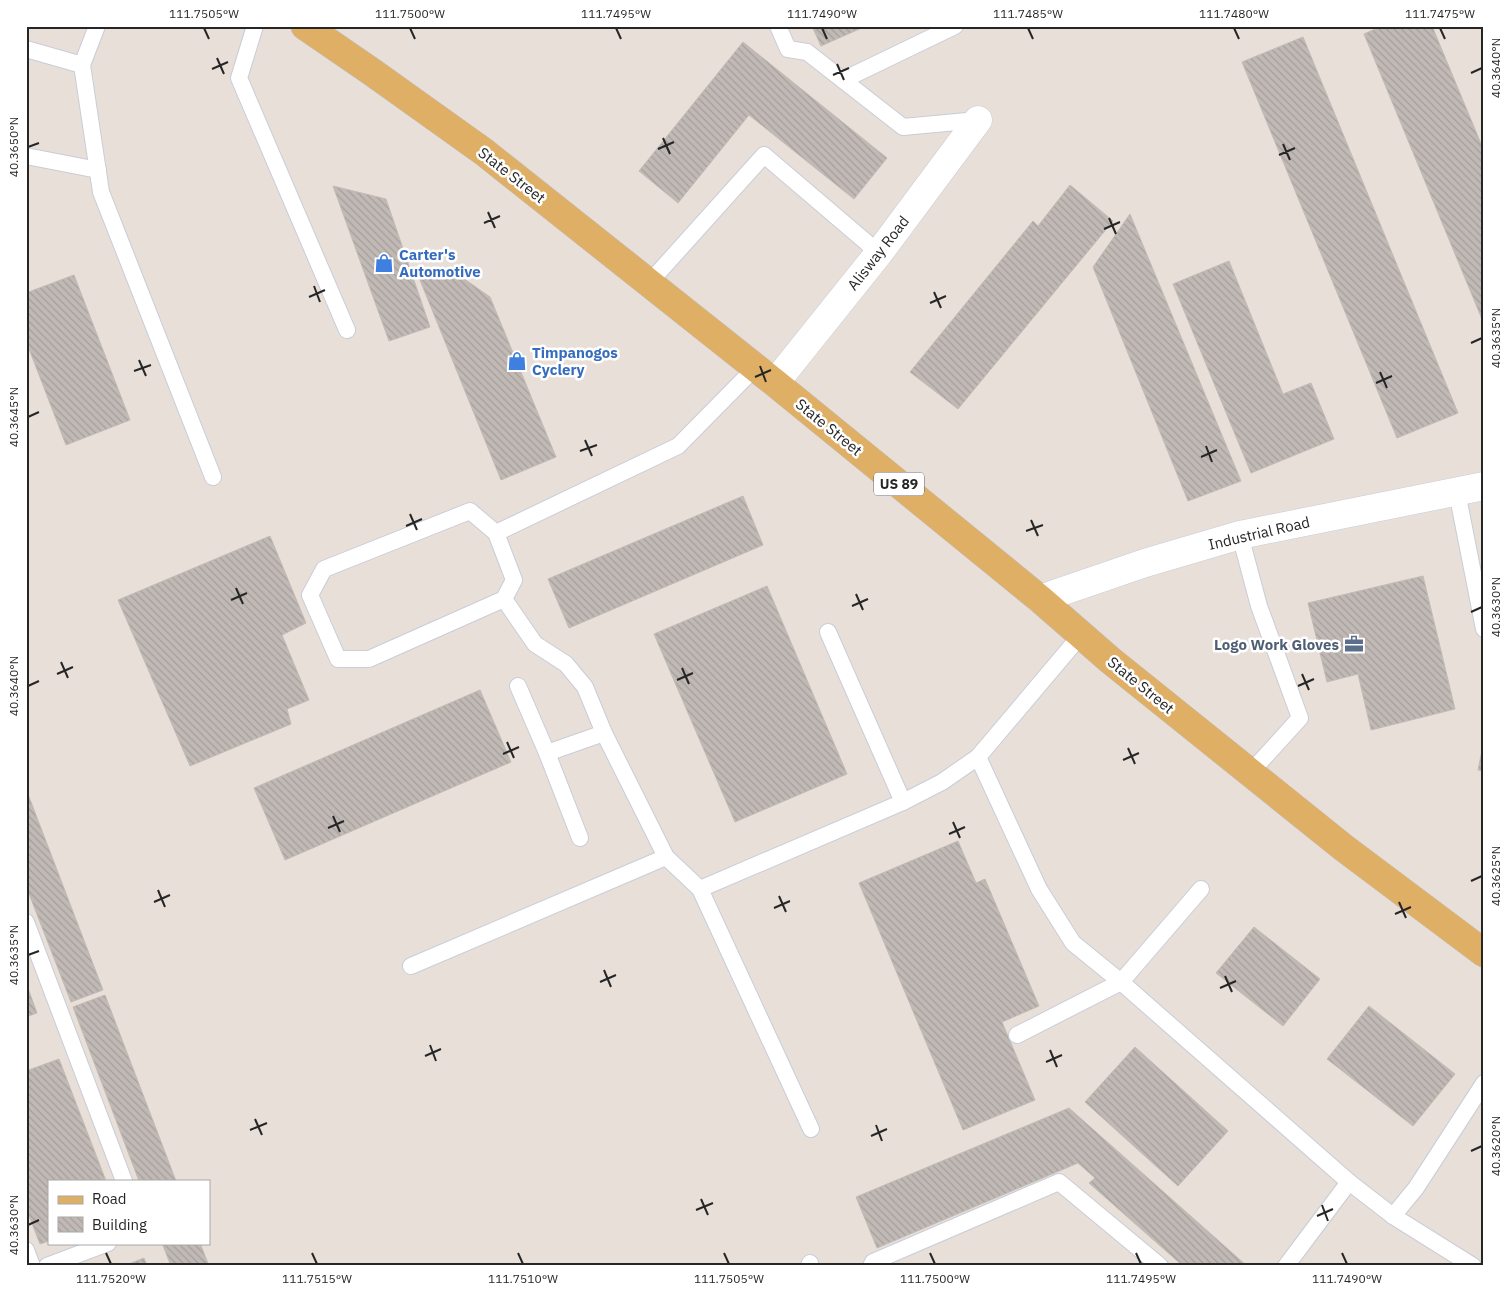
<svg xmlns="http://www.w3.org/2000/svg" width="1510" height="1292" font-family="'IBM Plex Sans',sans-serif">
<style>
.building{fill:url(#building-back-hatch);stroke:#c2bbb4}
.lines{fill:none;stroke-linecap:round;stroke-linejoin:round}
.service-casing{stroke:#c8cdd7;stroke-width:18}
.minor-casing{stroke:#c8cdd7;stroke-width:29}
.primary-casing{stroke:#bebebe;stroke-width:29}
.service{stroke:#fff;stroke-width:16}
.minor{stroke:#fff;stroke-width:28}
.primary{stroke:#e0af66;stroke-width:28}
.ticks{fill:none;stroke:#262626;stroke-width:2}
.labels{text-anchor:middle;dominant-baseline:central;stroke-width:5;stroke-linejoin:round;paint-order:stroke}
.shield{fill:#fff;stroke:#676767;stroke-width:1}
.shield-label{font-size:14px;font-weight:bold;fill:#262626}
.street-label{font-size:15px;fill:#262626;stroke:#fff}
.shop-label{font-size:15px;font-weight:bold;fill:#366cbe;stroke:#fff;text-anchor:start}
.service-label{font-size:15px;font-weight:bold;fill:#4e5e75;stroke:#fff;text-anchor:end}
.neatline{fill:none;stroke:#262626;stroke-width:2}
.ticks-label{font-size:12px;text-anchor:middle;fill:#262626}
</style>
<defs>
<pattern id="building-back-hatch" width="6" height="6" patternUnits="userSpaceOnUse" patternTransform="scale(1.25)"><rect width="6" height="6" fill="#c0b9b6"/><path d="M-1 5l2 2M0 0l6 6M5-1l2 2" fill="none" stroke="#a59f9c"/></pattern>
</defs>
<rect width="100%" height="100%" fill="#e8dfd9"/>
<g class="building">
<path d="M812,26H866L821,46Z"/>
<path d="M1382,26H1432L1484,151V324L1364,34Z"/>
<path d="M1303,37L1458,413L1397,438L1242,62Z"/>
<path d="M743,42L887,158L854,199L749,115L678,203L639,171Z"/>
<path d="M1070,185L1113,221L958,409L910,372L1033,221L1038,226Z"/>
<path d="M333,186L386,199L430,327L389,341Z"/>
<path d="M1130,214L1241,481L1188,501L1093,267Z"/>
<path d="M1229,261L1283,394L1311,383L1334,439L1251,473L1173,284Z"/>
<path d="M450,269L490,297L556,457L501,480L420,280Z"/>
<path d="M74,275L130,420L66,445L26,341V293Z"/>
<path d="M743,496L763,545L569,628L548,579Z"/>
<path d="M270,536L306,623L282,635L309,700L287,709L291,724L190,766L118,600Z"/>
<path d="M1423,576L1455,709L1371,730L1358,674L1327,682L1308,603Z"/>
<path d="M767,586L847,774L735,822L654,634Z"/>
<path d="M480,690L511,762L285,860L254,788Z"/>
<path d="M1484,741V771L1478,770Z"/>
<path d="M26,789L103,990L71,1002L26,886Z"/>
<path d="M958,841L976,883L985,879L1039,1006L1002,1022L1035,1100L963,1130L859,883Z"/>
<path d="M1254,927L1320,979L1283,1026L1216,973Z"/>
<path d="M26,983L37,1013L26,1017Z"/>
<path d="M105,995L176,1181H139L73,1007Z"/>
<path d="M1369,1006L1455,1074L1413,1126L1327,1059Z"/>
<path d="M1135,1047L1228,1131L1178,1186L1085,1102Z"/>
<path d="M59,1059L106,1181H49V1241L40,1244L26,1208V1071Z"/>
<path d="M1069,1108L1247,1266H1183L1089,1183L1095,1178L1078,1163L877,1248L856,1197Z"/>
<path d="M162,1243H200L209,1266H171Z"/>
<path d="M144,1258L147,1266H124Z"/>
</g>
<g class="lines">
<g class="service-casing">
<g id="service">
<path d="M255,26L239,78L347,330"/>
<path d="M778,26L788,49L807,52L903,127L978,120"/>
<path d="M26,49L82,65L97,26"/>
<path d="M82,65L101,192L213,477"/>
<path d="M843,80L955,26"/>
<path d="M26,156L98,170"/>
<path d="M649,283L764,155L879,253"/>
<path d="M1457,492L1484,629"/>
<path d="M496,533L514,580L504,599L369,659H338L310,595L324,569L470,511L496,533L678,446L755,368"/>
<path d="M1240,535L1259,606L1300,718L1251,772"/>
<path d="M504,599L535,644L566,664L585,687L604,733L666,857"/>
<path d="M828,632L903,802"/>
<path d="M518,686L547,753L604,733"/>
<path d="M547,753L580,838"/>
<path d="M978,757L1039,889L1073,943L1121,982L1349,1182L1393,1216L1473,1266"/>
<path d="M700,889L811,1129"/>
<path d="M26,922L124,1181"/>
<path d="M411,966L666,857L700,889L903,802L942,782L978,757L1081,635"/>
<path d="M1017,1035L1121,982L1201,889"/>
<path d="M1393,1216L1416,1188L1484,1083"/>
<path d="M26,1250L32,1266"/>
<path d="M47,1266L108,1243"/>
<path d="M809,1266L810,1263"/>
<path d="M871,1266L873,1262L1059,1182L1160,1266"/>
<path d="M1286,1266L1349,1182"/>
</g>
</g>
<g class="minor-casing">
<g id="minor">
<path d="M775,383L879,253L978,120"/>
<path d="M1040,599L1145,563L1240,535L1484,486"/>
</g>
</g>
<g class="primary-casing">
<path id="primary" d="M305,26L372,72L484,152L775,383L1040,599L1110,660L1344,848L1484,953"/>
</g>
<use href="#service" class="service"/>
<use href="#minor" class="minor"/>
<use href="#primary" class="primary"/>
</g>
<path class="ticks" d="M204,28L209,39M410,28L415,39M616,28L621,39M822,28L827,39M1028,28L1033,39M1234,28L1239,39M1440,28L1445,39M217,58L224,74M837,64L844,80M212,69L228,62M1471,73L1482,68M833,75L849,68M663,138L670,154M1283,144L1290,160M28,147L39,143M658,149L674,142M1279,155L1295,148M488,212L495,228M1109,218L1116,234M484,223L500,216M1104,229L1120,222M314,286L320,302M934,292L941,308M309,297L325,290M930,303L946,296M1471,343L1482,338M139,360L146,376M760,366L766,382M134,371L151,365M1380,372L1387,388M755,377L771,370M1376,383L1392,376M28,417L39,412M585,440L592,456M1206,446L1212,462M580,451L597,445M1201,457L1217,450M410,514L417,530M1031,520L1038,536M406,526L422,519M1026,531L1043,525M236,588L243,604M856,594L863,610M231,600L247,593M852,606L868,599M1471,612L1482,607M61,662L68,678M682,668L689,684M57,674L73,667M1302,674L1309,690M677,680L693,673M28,686L39,681M1298,686L1314,679M507,742L514,758M1128,748L1135,764M503,754L519,747M1123,760L1139,753M333,816L340,832M953,822L960,838M328,828L344,821M949,834L965,827M1471,881L1482,876M158,890L165,907M779,896L786,912M154,902L170,895M1399,902L1406,918M774,908L790,901M1395,914L1411,907M28,955L39,951M604,970L611,987M1225,976L1232,992M600,982L616,975M1220,988L1236,981M430,1045L436,1061M1050,1050L1057,1067M425,1056L441,1049M1046,1062L1062,1055M255,1119L262,1135M876,1125L882,1141M250,1130L267,1123M871,1136L887,1129M1471,1151L1482,1146M701,1199L708,1215M1322,1205L1328,1221M696,1210L713,1203M1317,1216L1333,1209M28,1225L39,1220M106,1253L111,1264M312,1253L317,1264M518,1253L523,1264M724,1253L729,1264M930,1253L935,1264M1136,1253L1141,1264M1342,1253L1347,1264"/>
<defs>
<g id="shop-bare" transform="scale(1.5)"><path d="M-5-2.5h2.3a2.7 3.5 0 0 1 5.4 0H5L5.5 6h-11ZM-1.5-2.5h3a1.5 2.3 0 0 0-3 0Z" fill="#3f7fe0" stroke="#fff" stroke-width="2.5" paint-order="stroke"/></g>
<g id="office-bare" transform="scale(1.5)"><path d="M-6-3h4V-5.5h4V-3h4V5H-6ZM-1-4.5V-3h2v-1.5ZM-6 0V1H6V0Z" fill="#5c6f8a" stroke="#fff" stroke-width="2.5" paint-order="stroke"/></g>
</defs>
<g fill-rule="evenodd">
<use href="#shop-bare" x="384" y="263"/>
<use href="#shop-bare" x="517" y="361"/>
<use href="#office-bare" x="1354" y="644"/>
</g>
<g class="labels">
<rect class="shield" x="874" y="472.5" width="50" height="23" rx="4"/>
<g class="shield-label">
<text x="899" y="484">US 89</text>
</g>
<g class="street-label">
<text transform="translate(512 175) rotate(38)">State Street</text>
<text transform="translate(878 253) rotate(-52)">Alisway Road</text>
<text transform="translate(829 427) rotate(39)">State Street</text>
<text transform="translate(1259 533) rotate(-13)">Industrial Road</text>
<text transform="translate(1141 685) rotate(39)">State Street</text>
</g>
<g class="shop-label">
<text x="399" y="254">Carter's<tspan x="399" dy="17">Automotive</tspan></text>
<text x="532" y="352">Timpanogos<tspan x="532" dy="17">Cyclery</tspan></text>
</g>
<g class="service-label">
<text x="1339" y="644">Logo Work Gloves</text>
</g>
</g>
<rect width="1510" height="1292" fill="none" stroke="#ffffff" stroke-width="55"/>
<rect x="48" y="1180" width="162" height="65" fill="#ffffff" stroke="#a8a8a8"/>
<rect x="58" y="1196" width="25" height="8" fill="#e0af66" stroke="#a8a8a8"/>
<text x="92" y="1204" font-size="15" fill="#262626">Road</text>
<rect x="58" y="1217" width="25" height="15" fill="url(#building-back-hatch)" stroke="#a8a8a8"/>
<text x="92" y="1230" font-size="15" fill="#262626">Building</text>
<rect x="28" y="28" width="1454" height="1236" class="neatline"/>
<g class="ticks-label">
<text x="204" y="18">111.7505°W</text>
<text x="410" y="18">111.7500°W</text>
<text x="616" y="18">111.7495°W</text>
<text x="822" y="18">111.7490°W</text>
<text x="1028" y="18">111.7485°W</text>
<text x="1234" y="18">111.7480°W</text>
<text x="1440" y="18">111.7475°W</text>
<text transform="translate(1496 68) rotate(-90)" y="4">40.3640°N</text>
<text transform="translate(14 147) rotate(-90)" y="4">40.3650°N</text>
<text transform="translate(1496 338) rotate(-90)" y="4">40.3635°N</text>
<text transform="translate(14 417) rotate(-90)" y="4">40.3645°N</text>
<text transform="translate(1496 607) rotate(-90)" y="4">40.3630°N</text>
<text transform="translate(14 686) rotate(-90)" y="4">40.3640°N</text>
<text transform="translate(1496 876) rotate(-90)" y="4">40.3625°N</text>
<text transform="translate(14 955) rotate(-90)" y="4">40.3635°N</text>
<text transform="translate(1496 1146) rotate(-90)" y="4">40.3620°N</text>
<text transform="translate(14 1225) rotate(-90)" y="4">40.3630°N</text>
<text x="111" y="1283">111.7520°W</text>
<text x="317" y="1283">111.7515°W</text>
<text x="523" y="1283">111.7510°W</text>
<text x="729" y="1283">111.7505°W</text>
<text x="935" y="1283">111.7500°W</text>
<text x="1141" y="1283">111.7495°W</text>
<text x="1347" y="1283">111.7490°W</text>
</g>
</svg>
